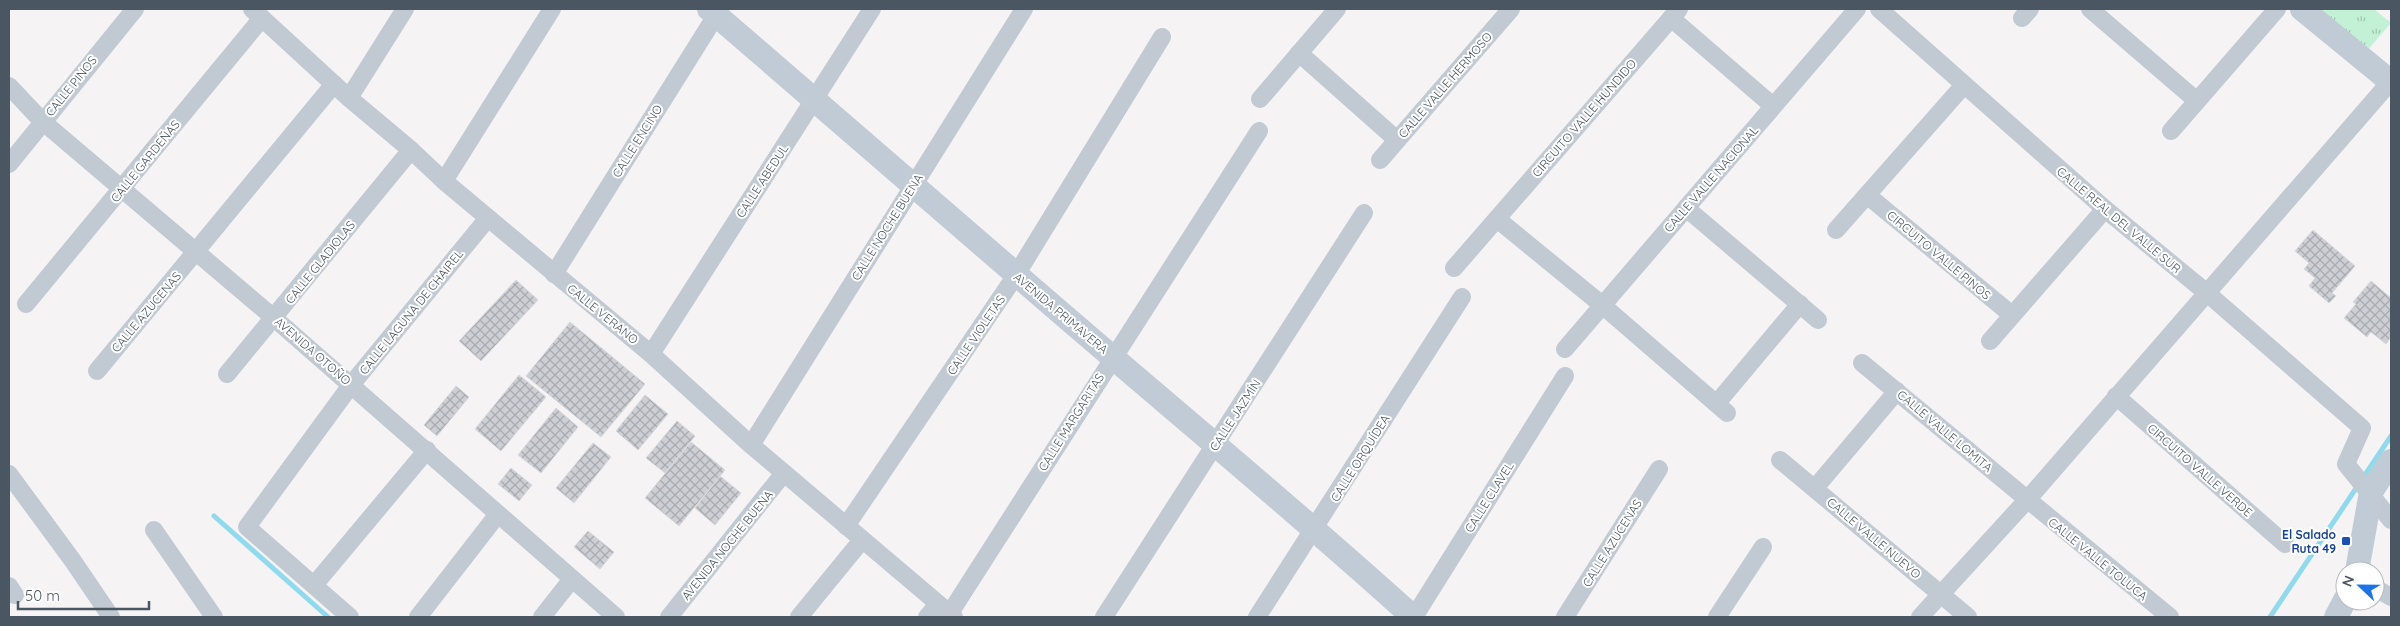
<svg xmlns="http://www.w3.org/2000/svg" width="2400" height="626" font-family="Quicksand,sans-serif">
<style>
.park{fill:url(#park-tufts)}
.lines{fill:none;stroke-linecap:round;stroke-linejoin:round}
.stream{stroke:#90daee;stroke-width:5}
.building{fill:url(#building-cross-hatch);stroke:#d7d9de}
.street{stroke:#c1cad2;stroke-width:18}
.secondary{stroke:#c1cbd6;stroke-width:24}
.transit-dot{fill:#1a4fb4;stroke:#fff;stroke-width:2}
.labels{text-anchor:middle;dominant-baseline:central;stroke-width:4;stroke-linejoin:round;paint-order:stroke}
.street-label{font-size:12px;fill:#4a5661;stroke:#fff}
.transit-label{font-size:12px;font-weight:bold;fill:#164399;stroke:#fff;text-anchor:end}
</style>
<defs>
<pattern id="park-tufts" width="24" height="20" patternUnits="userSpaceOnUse" patternTransform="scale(1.25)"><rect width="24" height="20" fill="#c3f1d5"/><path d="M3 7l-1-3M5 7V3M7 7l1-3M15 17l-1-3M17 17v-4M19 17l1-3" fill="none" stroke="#a0c6b0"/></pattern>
<pattern id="building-cross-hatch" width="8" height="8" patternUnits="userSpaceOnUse" patternTransform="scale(1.25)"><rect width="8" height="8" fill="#cdcfd5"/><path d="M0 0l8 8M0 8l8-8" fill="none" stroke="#a8abb0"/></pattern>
</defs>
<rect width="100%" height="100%" fill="#f5f3f3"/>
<path class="park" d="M2316,9H2374L2391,23L2366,52Z"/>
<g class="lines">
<g class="stream">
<path d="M214,516L328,617"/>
<path d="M2270,617L2391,436"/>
</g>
</g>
<g class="building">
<path d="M2313,230L2355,266L2332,293L2336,296L2329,303L2309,286L2315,278L2304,269L2309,263L2295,251Z"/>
<path d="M516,280L538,300L481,361L459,341Z"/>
<path d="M2371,281L2391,298V337L2386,344L2371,332L2367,337L2344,318L2356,304L2353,302Z"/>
<path d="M570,322L645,384L601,437L526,376Z"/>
<path d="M519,375L546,397L501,451L475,429Z"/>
<path d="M456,386L469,397L437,436L424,425Z"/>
<path d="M645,395L668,414L638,450L616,431Z"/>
<path d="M556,408L578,427L541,473L518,455Z"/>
<path d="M677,421L695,436L665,473L646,458Z"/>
<path d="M691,442L725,470L679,526L645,498Z"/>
<path d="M593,443L611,457L574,503L556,488Z"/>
<path d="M511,468L532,485L519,501L498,484Z"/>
<path d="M720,476L741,493L715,525L695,508Z"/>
<path d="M588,531L614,552L600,569L574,547Z"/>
</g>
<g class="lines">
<g class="street">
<path d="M252,9L349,98L411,150L444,181L651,354L751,445L954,617"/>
<path d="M1879,9L2105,209L2207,293L2362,428L2346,464L2391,520"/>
<path d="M2090,9L2197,101"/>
<path d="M1671,18L1773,106"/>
<path d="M2022,18L2030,9"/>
<path d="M1299,53L1397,140"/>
<path d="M9,86L42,121L274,318L616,617"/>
<path d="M349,98L405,9"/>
<path d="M1260,99L1337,9"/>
<path d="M2171,131L2277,9"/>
<path d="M1380,160L1511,9"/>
<path d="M9,164L135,9"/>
<path d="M444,181L552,9"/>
<path d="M1867,195L2012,315"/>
<path d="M1686,208L1818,320"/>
<path d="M1497,219L1601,304L1727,413"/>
<path d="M1836,230L1964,85"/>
<path d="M1454,268L1679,9"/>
<path d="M554,274L720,9"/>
<path d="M26,304L262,18"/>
<path d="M1990,341L2105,209"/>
<path d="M1565,349L1857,9"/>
<path d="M651,354L872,9"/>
<path d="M1862,363L2170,617"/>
<path d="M97,371L334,84"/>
<path d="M227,374L411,150"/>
<path d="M2116,396L2285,544"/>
<path d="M1717,403L1800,304"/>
<path d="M751,445L1024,9"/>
<path d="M1780,460L1968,617"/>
<path d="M9,474L73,561L111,617"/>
<path d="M1815,488L1897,391"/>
<path d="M846,526L1016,275L1162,37"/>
<path d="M154,530L214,617"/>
<path d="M315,584L427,450"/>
<path d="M9,586L15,595"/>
<path d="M2375,588L2391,597"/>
<path d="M950,613L1259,131"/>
<path d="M350,617L247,527L351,385L488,218"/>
<path d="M418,617L498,514"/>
<path d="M542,617L572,579"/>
<path d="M669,617L784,473"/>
<path d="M799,617L862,540"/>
<path d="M927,617L938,604"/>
<path d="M1104,617L1364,213"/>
<path d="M1257,617L1462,297"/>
<path d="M1414,617L1565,376"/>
<path d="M1565,617L1659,469"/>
<path d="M1717,617L1763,547"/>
<path d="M1920,617L2027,500L2391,81"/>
</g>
<g class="secondary">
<path d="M709,9C812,97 914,186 1017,275C1149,390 1284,500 1413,617"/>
<path d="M2302,9L2391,82"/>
<path d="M2357,571L2371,492L2391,461"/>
<path d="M2336,617L2345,600"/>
</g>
</g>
<rect class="transit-dot" x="2341" y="536" width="10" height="10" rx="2.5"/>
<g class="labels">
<g class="street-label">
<text transform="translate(1445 85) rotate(-49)">CALLE VALLE HERMOSO</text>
<text transform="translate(71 86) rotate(-51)">CALLE PINOS</text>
<text transform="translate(1584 118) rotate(-49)">CIRCUITO VALLE HUNDIDO</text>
<text transform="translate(637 141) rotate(-58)">CALLE ENCINO</text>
<text transform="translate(145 161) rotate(-51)">CALLE GARDEÑAS</text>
<text transform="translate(1711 179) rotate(-49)">CALLE VALLE NACIONAL</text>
<text transform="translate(762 181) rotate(-57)">CALLE ABEDUL</text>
<text transform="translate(2119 220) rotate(40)">CALLE REAL DEL VALLE SUR</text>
<text transform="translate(887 227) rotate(-58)">CALLE NOCHE BUENA</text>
<text transform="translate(1939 255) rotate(40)">CIRCUITO VALLE PINOS</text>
<text transform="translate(320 262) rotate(-51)">CALLE GLADIOLAS</text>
<text transform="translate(146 312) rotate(-50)">CALLE AZUCENAS</text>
<text transform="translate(411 312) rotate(-51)">CALLE LAGUNA DE CHAIREL</text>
<text transform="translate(1061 313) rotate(40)">AVENIDA PRIMAVERA</text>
<text transform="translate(603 314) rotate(39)">CALLE VERANO</text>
<text transform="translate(976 335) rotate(-56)">CALLE VIOLETAS</text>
<text transform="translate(313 351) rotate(41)">AVENIDA OTOÑO</text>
<text transform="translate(1235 415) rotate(-57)">CALLE JAZMÍN</text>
<text transform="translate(1071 422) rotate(-58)">CALLE MARGARITAS</text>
<text transform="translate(1945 431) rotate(40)">CALLE VALLE LOMITA</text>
<text transform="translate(1360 458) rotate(-58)">CALLE ORQUÍDEA</text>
<text transform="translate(2200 470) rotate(41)">CIRCUITO VALLE VERDE</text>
<text transform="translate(1489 497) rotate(-58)">CALLE CLAVEL</text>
<text transform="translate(1874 538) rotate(40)">CALLE VALLE NUEVO</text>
<text transform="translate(1612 543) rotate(-58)">CALLE AZUCENAS</text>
<text transform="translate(727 545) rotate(-51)">AVENIDA NOCHE BUENA</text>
<text transform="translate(2098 559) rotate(39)">CALLE VALLE TOLUCA</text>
</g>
<g class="transit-label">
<text x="2336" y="534">El Salado<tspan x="2336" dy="14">Ruta 49</tspan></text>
</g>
</g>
<rect width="2400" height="626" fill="none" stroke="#4a5661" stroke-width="20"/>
<g transform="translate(2360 586) rotate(292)"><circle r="24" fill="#ffffff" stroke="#b7bbc0"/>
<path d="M0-4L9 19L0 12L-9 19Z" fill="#1a73e8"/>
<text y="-8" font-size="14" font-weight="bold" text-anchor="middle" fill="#4a5661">N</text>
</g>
<path d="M18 601v8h131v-8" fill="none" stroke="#4a5661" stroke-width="2.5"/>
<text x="25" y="601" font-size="15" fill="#4a5661" stroke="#ffffff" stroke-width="4" paint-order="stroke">50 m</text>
</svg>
